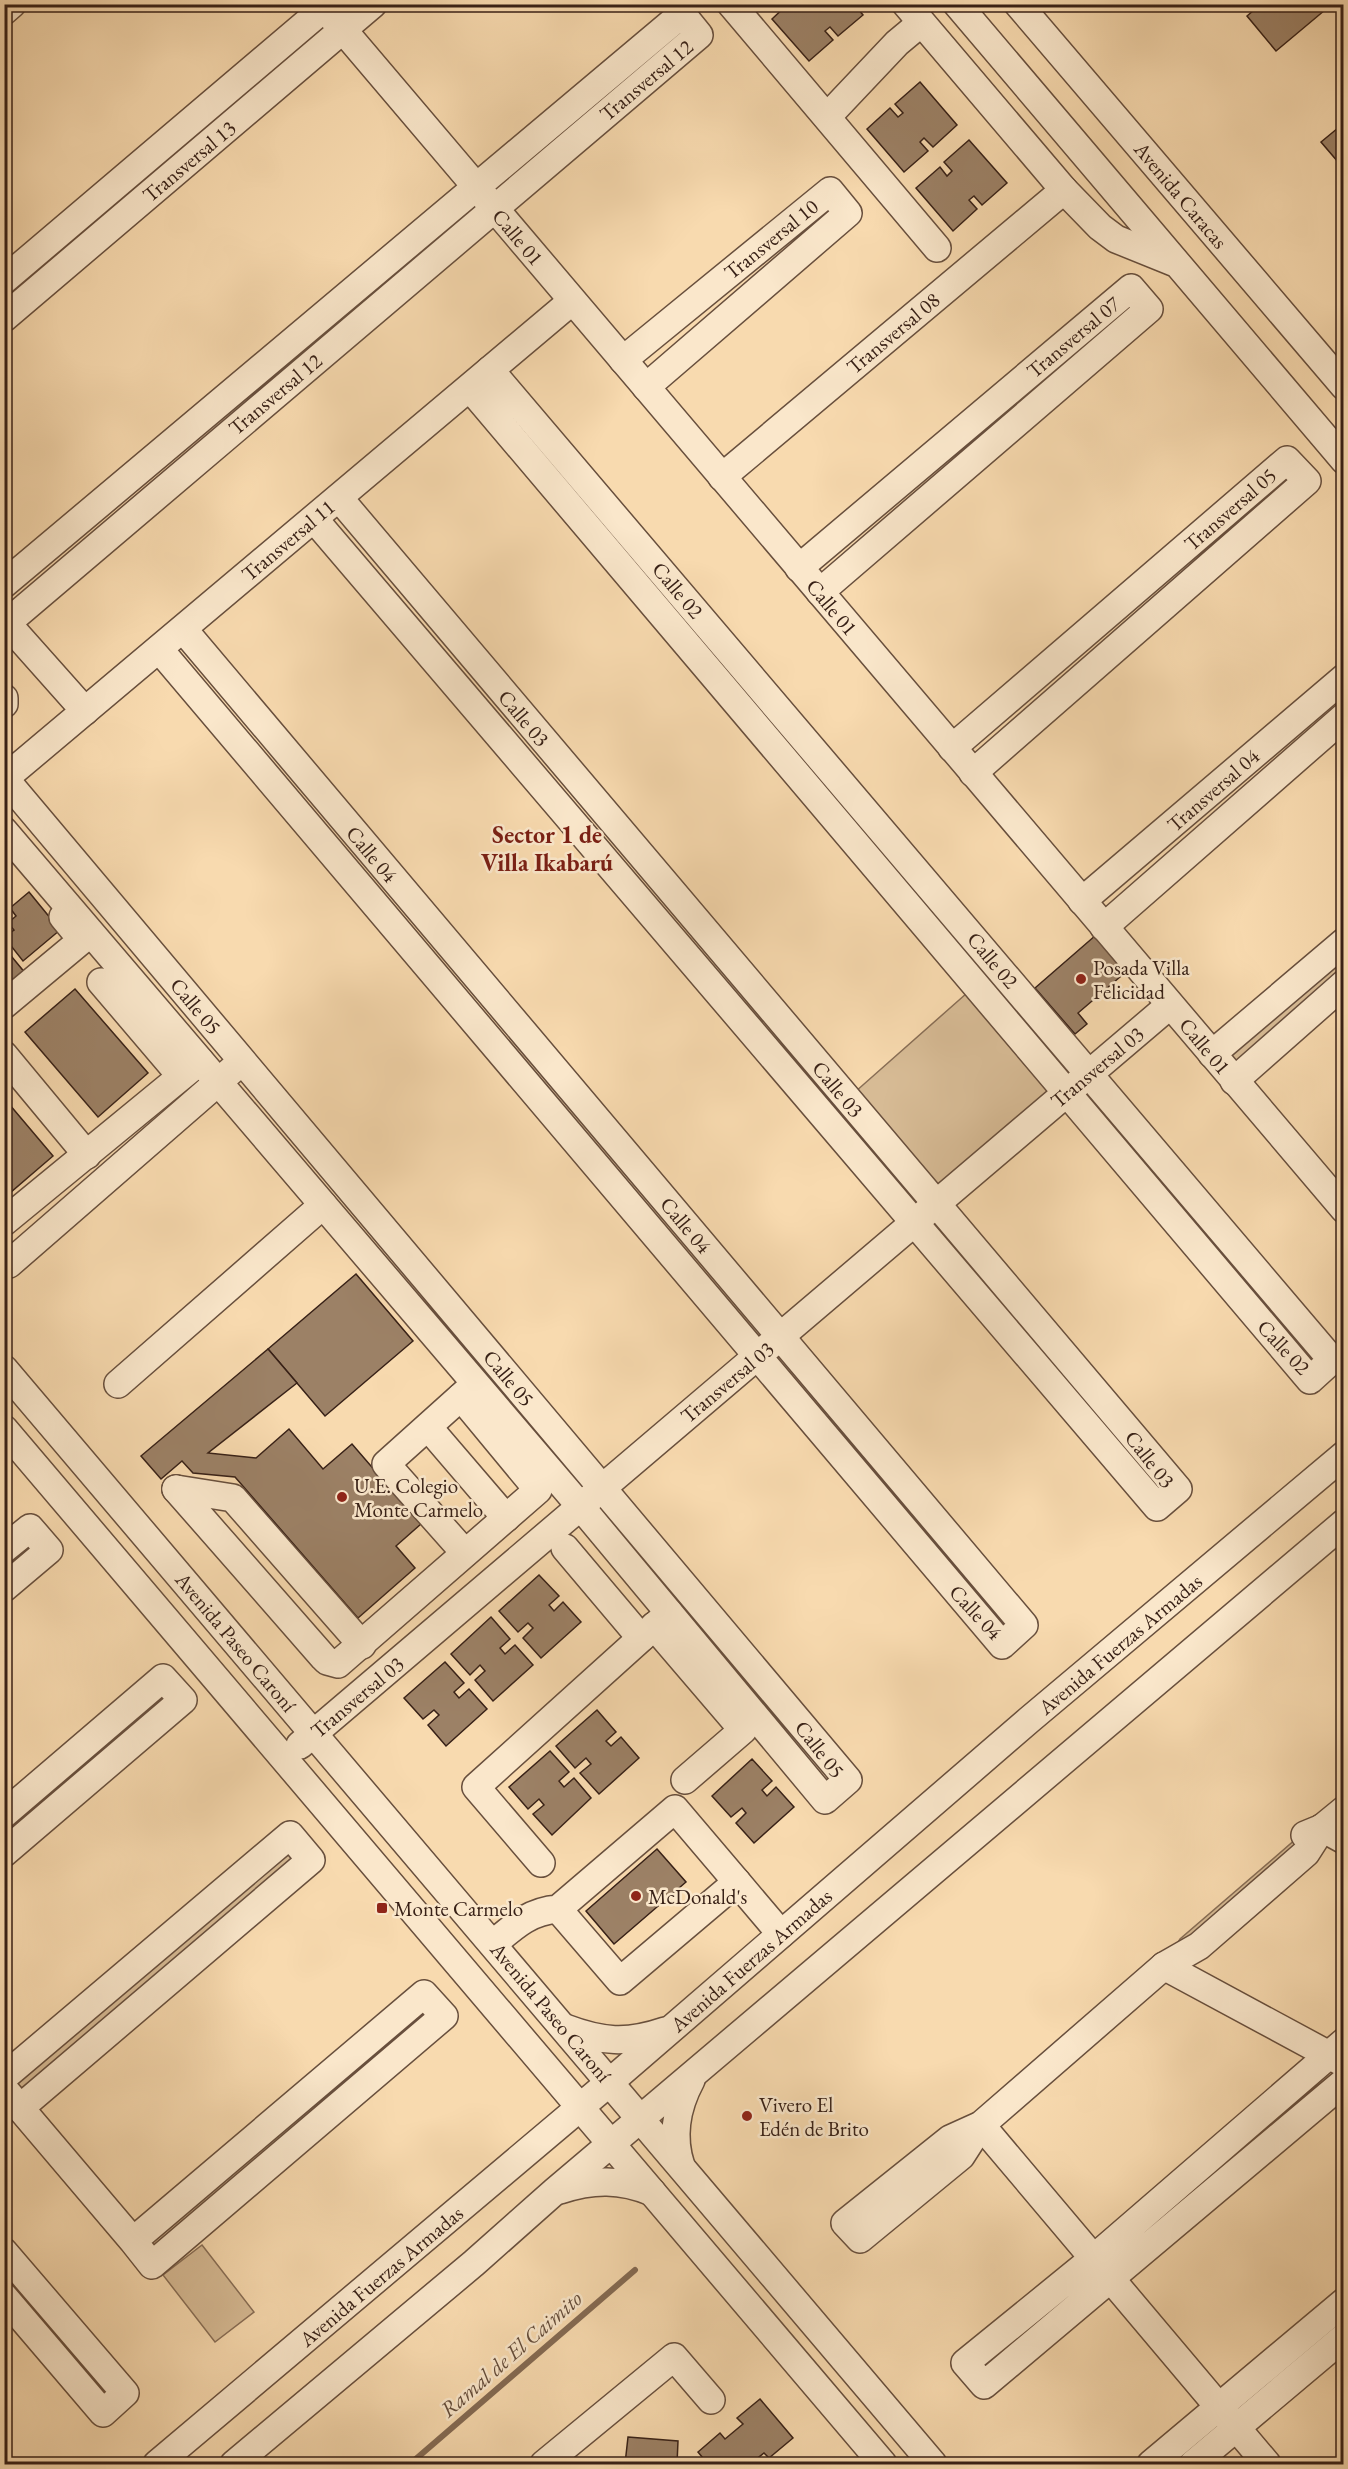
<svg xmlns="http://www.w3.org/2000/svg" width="1348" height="2469" font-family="'EB Garamond',serif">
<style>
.green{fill:#d7bb95;stroke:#886e56;stroke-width:1.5}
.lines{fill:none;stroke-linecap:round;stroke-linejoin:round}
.stream{stroke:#846a53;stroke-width:6}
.building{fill:#9c8166;stroke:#382117;stroke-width:1.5}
.minor-casing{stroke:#684f3d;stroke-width:30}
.minor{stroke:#fae7cb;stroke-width:27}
.poi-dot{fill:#8f2418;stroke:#fae7cb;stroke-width:2}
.labels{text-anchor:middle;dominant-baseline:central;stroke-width:5;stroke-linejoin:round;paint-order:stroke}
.street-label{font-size:21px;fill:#382117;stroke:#fae7cb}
.poi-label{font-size:21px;fill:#382117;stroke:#fae7cb;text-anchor:start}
.water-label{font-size:22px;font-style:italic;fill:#644c3a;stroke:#fae7cb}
.quarter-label{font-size:24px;font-weight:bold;fill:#7a1f14;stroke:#fae7cb}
</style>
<rect width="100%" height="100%" fill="#f8daaf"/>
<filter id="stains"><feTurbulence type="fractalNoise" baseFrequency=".00333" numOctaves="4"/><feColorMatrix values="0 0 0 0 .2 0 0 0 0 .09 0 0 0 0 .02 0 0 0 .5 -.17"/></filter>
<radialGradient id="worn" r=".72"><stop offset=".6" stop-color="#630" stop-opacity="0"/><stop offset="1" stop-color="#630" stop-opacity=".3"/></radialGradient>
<g class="green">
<path d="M1343,942V984L1233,1080L1212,1055Z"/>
<path d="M967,993L1049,1092L935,1188L855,1092Z"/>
<path d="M1321,1828L1164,1966L1180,1939L1296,1839Z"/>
<path d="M290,1835L311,1860L20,2108L5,2089Z"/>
<path d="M202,2245L254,2312L215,2342L163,2275Z"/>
</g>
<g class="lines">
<path class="stream" d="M410,2464L635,2270"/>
</g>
<g class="building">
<path d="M788,4H802L804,7L806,4H854L863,15L838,36L830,27L825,31L833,40L809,61L772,19Z"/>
<path d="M1261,4H1331V5L1276,51L1247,16Z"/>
<path d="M920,82L957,125L933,147L924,138L920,142L928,151L904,172L867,129L890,108L898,117L903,113L895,104Z"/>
<path d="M1344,123V169L1321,142Z"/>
<path d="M969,140L1007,183L982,205L974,196L969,200L977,209L953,231L916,188L940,167L947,176L952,171L944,162Z"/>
<path d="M29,892L60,930L23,961L4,937L14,930L8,923L16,916L10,908Z"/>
<path d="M1096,935L1127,971L1078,1013L1087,1024L1075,1034L1035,988Z"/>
<path d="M7,951L26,974L4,992V953Z"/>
<path d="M75,989L148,1073L98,1117L25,1032Z"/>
<path d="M4,1098L53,1156L4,1198Z"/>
<path d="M356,1274L413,1341L325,1416L268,1349Z"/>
<path d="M268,1349L297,1383L208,1453L256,1458L289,1429L323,1469L352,1444L421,1524L396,1546L415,1568L358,1618L235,1477L193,1473L182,1461L161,1479L141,1456Z"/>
<path d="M539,1575L559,1596L549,1605L554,1611L563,1602L581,1622L541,1658L523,1638L533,1628L528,1623L518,1632L499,1611Z"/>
<path d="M491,1617L510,1639L500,1648L505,1654L515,1645L533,1665L493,1701L475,1680L485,1671L480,1665L470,1675L451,1654Z"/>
<path d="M445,1662L464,1683L454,1692L459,1698L469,1689L487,1709L446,1746L428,1725L439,1715L434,1710L423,1719L404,1698Z"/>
<path d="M597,1710L616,1732L606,1741L611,1746L621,1737L639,1758L599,1794L580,1773L591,1764L586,1758L575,1768L556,1746Z"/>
<path d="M550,1751L569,1772L559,1781L564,1787L574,1778L591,1798L552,1835L533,1814L544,1805L539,1799L528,1809L509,1787Z"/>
<path d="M752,1759L772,1781L762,1790L767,1796L776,1787L794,1807L754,1843L736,1823L746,1813L742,1808L731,1817L712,1796Z"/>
<path d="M657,1849L686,1882L614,1944L586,1911Z"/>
<path d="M760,2399L793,2438L769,2458L764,2453L750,2464H708L698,2452L720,2433L725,2439L743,2424L737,2418Z"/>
<path d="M628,2437L678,2441L677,2464H625Z"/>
</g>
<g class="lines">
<g class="minor-casing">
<g id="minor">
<path d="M321,4L1344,1209"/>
<path d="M731,4L937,248"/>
<path d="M906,4L1064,190L1100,227L1116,239L1173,262"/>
<path d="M957,4L1344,460"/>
<path d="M1018,4L1344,386"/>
<path d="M4,11L12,4"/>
<path d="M827,117L897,43L921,23"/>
<path d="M4,280L329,4"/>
<path d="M4,318L373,4"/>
<path d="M623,360L830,191L848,213L646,387"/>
<path d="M470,388L1310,1380L1332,1360L490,370"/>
<path d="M722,477L1064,190"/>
<path d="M314,519L1157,1507L1178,1489L339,498"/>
<path d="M799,568L1131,288L1149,309L820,592"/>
<path d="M4,584L682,14L699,35L7,623"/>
<path d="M4,620L85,711"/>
<path d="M159,649L1002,1645L1024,1625L183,629"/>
<path d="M4,698V704"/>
<path d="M952,748L1287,460L1307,481L973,773"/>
<path d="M4,779L572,301"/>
<path d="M4,831L581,1507L825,1800L848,1780L5,779"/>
<path d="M1082,901L1344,678"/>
<path d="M1104,927L1344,717"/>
<path d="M101,982L181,1076"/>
<path d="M4,1005L82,940L63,917"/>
<path d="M1212,1054L1344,942"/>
<path d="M4,1055L87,1155"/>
<path d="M1234,1081L1344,984"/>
<path d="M4,1222L200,1061"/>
<path d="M9,1264L232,1070"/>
<path d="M4,1369L933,2464"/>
<path d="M118,1384L323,1205"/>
<path d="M428,1427L506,1518"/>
<path d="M4,1429L883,2464"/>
<path d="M176,1489L324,1658L327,1661L338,1664L538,1490L461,1397"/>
<path d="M176,1489L233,1498L362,1645"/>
<path d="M565,1548L641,1638"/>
<path d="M4,1549L30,1528L49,1550L4,1588"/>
<path d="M465,1553L386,1464L474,1385"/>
<path d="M654,1626L743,1730L685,1780"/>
<path d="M300,1745L1170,1005"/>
<path d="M4,1814L163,1678L183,1700L4,1853"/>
<path d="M1322,1828L1344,1840"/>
<path d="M1305,1835L1322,1828L1344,1810"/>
<path d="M541,1863L476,1787L669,1613"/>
<path d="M737,1882L781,1934"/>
<path d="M493,1944C514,1926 530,1911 558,1909L675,1809L737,1882L620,1981L558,1909"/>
<path d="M1164,1966L1342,2062"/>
<path d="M565,2028C602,2042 627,2044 665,2031"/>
<path d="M1344,2042L1094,2258L965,2363L984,2385L1344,2082"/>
<path d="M4,2077L290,1835L311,1860L20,2108"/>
<path d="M4,2089L133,2241L152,2265L444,2016L424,1994L133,2241"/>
<path d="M981,2125L950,2139L845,2223L860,2239L961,2156L981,2125L1164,1966L1199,1946L1306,1853L1322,1828"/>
<path d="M981,2125L1267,2464"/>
<path d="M681,2166C671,2136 676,2108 691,2080"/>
<path d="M560,2190C593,2179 621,2179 652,2192"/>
<path d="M4,2252L125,2393L103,2413L4,2297"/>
<path d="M157,2464L610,2082L1029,1720L1344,1455"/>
<path d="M234,2464L474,2263L554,2192L1344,1523"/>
<path d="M544,2464L674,2357L711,2400"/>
<path d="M1151,2464L1344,2302"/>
<path d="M1193,2464L1344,2337"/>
</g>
</g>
<use href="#minor" class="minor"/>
</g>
<g class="poi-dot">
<circle cx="1081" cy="979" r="6"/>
<circle cx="342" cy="1497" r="6"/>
<circle cx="636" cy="1896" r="6"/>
<rect x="376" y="1902" width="12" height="12" rx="3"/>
<circle cx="747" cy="2116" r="6"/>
</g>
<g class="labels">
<g class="street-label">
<text transform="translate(646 80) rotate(-40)">Transversal 12</text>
<text transform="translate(189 161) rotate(-40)">Transversal 13</text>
<text transform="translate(1181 195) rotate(50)">Avenida Caracas</text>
<text transform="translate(518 237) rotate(50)">Calle 01</text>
<text transform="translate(771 239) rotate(-39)">Transversal 10</text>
<text transform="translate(893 333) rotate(-40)">Transversal 08</text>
<text transform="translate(1073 337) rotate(-40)">Transversal 07</text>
<text transform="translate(275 394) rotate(-40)">Transversal 12</text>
<text transform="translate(1230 509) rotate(-41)">Transversal 05</text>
<text transform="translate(288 540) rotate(-40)">Transversal 11</text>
<text transform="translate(678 590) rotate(50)">Calle 02</text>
<text transform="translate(832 607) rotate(50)">Calle 01</text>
<text transform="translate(524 718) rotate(50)">Calle 03</text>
<text transform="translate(1213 790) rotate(-41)">Transversal 04</text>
<text transform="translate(372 854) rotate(50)">Calle 04</text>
<text transform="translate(993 960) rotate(50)">Calle 02</text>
<text transform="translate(196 1006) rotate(50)">Calle 05</text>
<text transform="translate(1205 1046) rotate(50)">Calle 01</text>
<text transform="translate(1097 1067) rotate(-40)">Transversal 03</text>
<text transform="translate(838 1089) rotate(50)">Calle 03</text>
<text transform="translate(686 1225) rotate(50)">Calle 04</text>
<text transform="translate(1284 1347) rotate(47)">Calle 02</text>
<text transform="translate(509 1378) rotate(50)">Calle 05</text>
<text transform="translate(727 1382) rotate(-40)">Transversal 03</text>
<text transform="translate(1150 1459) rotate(52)">Calle 03</text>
<text transform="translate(976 1612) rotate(47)">Calle 04</text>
<text transform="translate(236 1642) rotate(50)">Avenida Paseo Caroní</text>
<text transform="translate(1120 1644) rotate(-40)">Avenida Fuerzas Armadas</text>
<text transform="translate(357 1697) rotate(-40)">Transversal 03</text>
<text transform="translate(820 1749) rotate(52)">Calle 05</text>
<text transform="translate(751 1960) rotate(-41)">Avenida Fuerzas Armadas</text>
<text transform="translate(551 2012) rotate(50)">Avenida Paseo Caroní</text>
<text transform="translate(381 2276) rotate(-40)">Avenida Fuerzas Armadas</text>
</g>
<g class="poi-label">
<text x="1093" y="967">Posada Villa<tspan x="1093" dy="24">Felicidad</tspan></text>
<text x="354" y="1485">U.E. Colegio<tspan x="354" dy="24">Monte Carmelo</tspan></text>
<text x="648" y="1896">McDonald's</text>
<text x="394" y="1908">Monte Carmelo</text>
<text x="759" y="2104">Vivero El<tspan x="759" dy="24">Edén de Brito</tspan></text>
</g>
<g class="water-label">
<text transform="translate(511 2354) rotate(-41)">Ramal de El Caimito</text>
</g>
<g class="quarter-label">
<text x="547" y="834">Sector 1 de<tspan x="547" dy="28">Villa Ikabarú</tspan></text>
</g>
</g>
<rect width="1348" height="2469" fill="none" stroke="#f8daaf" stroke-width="24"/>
<rect x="6" y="6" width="1336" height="2457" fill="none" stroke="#382117" stroke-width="3"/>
<rect x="12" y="12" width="1324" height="2445" fill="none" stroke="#382117" stroke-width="1.5"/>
<rect width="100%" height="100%" filter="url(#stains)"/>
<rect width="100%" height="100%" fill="url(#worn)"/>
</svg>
